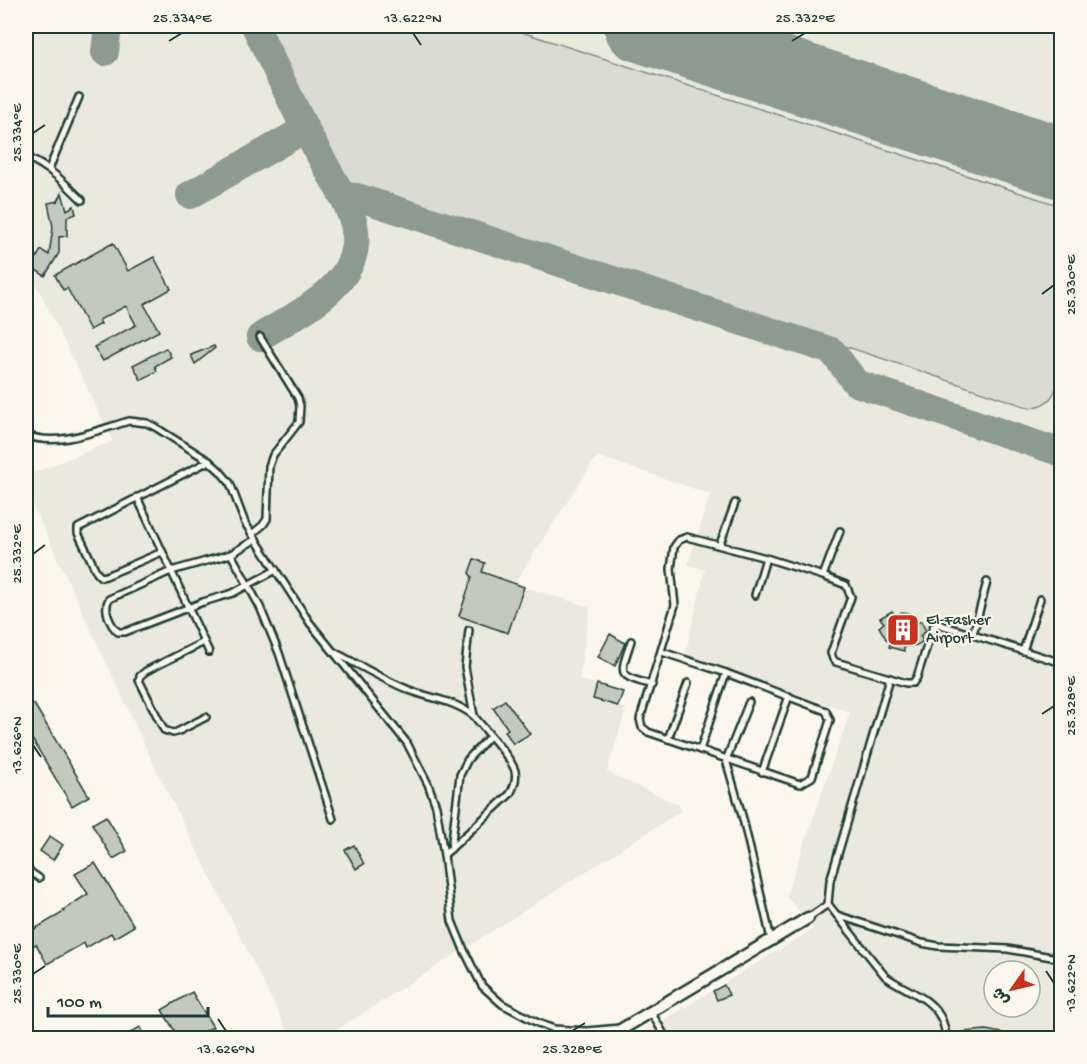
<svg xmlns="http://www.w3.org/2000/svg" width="1087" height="1064" font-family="'Gochi Hand','Playpen Sans Arabic',sans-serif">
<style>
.built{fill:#eae9de;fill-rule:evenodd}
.green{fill:#dbdcd1;stroke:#7d8c82;stroke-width:1.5}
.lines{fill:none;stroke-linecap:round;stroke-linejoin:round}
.taxiway{stroke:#8d9a90;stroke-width:28}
.runway{stroke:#8d9a90;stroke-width:72}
.building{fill:#c4c9be;stroke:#1f3d34;stroke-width:1.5}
.service-casing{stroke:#1f3d34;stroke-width:10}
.minor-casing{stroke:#1f3d34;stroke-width:15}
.service{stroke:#fbf7ec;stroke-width:5}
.minor{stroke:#fbf7ec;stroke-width:10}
.ticks{fill:none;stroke:#1f3d34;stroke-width:2}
.labels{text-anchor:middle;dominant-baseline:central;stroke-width:4.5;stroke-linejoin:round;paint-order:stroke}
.poi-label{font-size:16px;fill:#1f3d34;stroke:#fbf7ec;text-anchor:start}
.neatline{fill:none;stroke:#1f3d34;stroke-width:2}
.ticks-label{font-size:15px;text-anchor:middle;fill:#1f3d34}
</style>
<rect width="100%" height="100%" fill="#fbf7ec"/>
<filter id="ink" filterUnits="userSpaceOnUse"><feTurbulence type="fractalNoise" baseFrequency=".0167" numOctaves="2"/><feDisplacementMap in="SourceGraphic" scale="12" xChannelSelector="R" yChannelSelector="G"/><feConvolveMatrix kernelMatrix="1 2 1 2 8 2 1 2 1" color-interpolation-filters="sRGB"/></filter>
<g filter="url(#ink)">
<path class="built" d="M26,26H1061V1038H635L814,928L786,896L850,712L685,655L705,570L688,565L710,494L597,456L516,581L524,587L590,607L579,680L597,684L593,699L626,709L607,772L679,805L681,811L324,1038H291L155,767L26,491V476L113,441L34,280L26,285ZM994,971H1030V1007H994Z"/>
<path class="green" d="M267,26H503L1061,206L1062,372C1054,393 1054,404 1030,408L839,344L837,346L412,208L359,185L349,183L346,180Z"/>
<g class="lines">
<g class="taxiway">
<path d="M255,26L305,129"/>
<path d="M105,52L108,26"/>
<path d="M190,195L305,129L346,202"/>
<path d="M260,337C301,311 366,284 354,224C352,216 348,209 346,202L357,197L832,351L856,383L1062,453"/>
</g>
<path class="runway" d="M640,26L1062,163"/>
</g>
<g class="building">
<path d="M62,193L67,210L74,206L76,214L67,217V236L59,237V253L45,276L31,267L41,250L49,255L53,227L48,203L58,201Z"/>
<path d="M113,243L128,271L154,257L171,289L144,304L159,331L103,361L94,347L136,325L126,306L99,320L101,324L90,330L67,288L63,290L55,275Z"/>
<path d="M214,346L215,348L195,364L191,355Z"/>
<path d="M166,348L171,357L155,366L157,371L141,380L133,365Z"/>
<path d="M474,559L485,563L482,572L524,587L508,633L459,616L472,577L469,573Z"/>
<path d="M892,611L895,616L902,612L908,613L913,617L917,623L921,621L926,631L920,636L923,641L917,645L904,647V651L889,647L891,642L886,639L879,627L884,623L880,618Z"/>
<path d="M610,634L625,643L615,666L598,657Z"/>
<path d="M597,684L623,692L618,706L593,699Z"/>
<path d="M505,700L530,734L513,744L505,731L508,729L493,708Z"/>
<path d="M34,704L89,796L72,806L26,729V710Z"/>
<path d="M106,816L127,851L113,859L92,824Z"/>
<path d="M50,836L63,845L53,860L40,851Z"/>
<path d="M354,845L364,864L356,869L345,850Z"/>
<path d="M95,863L134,926L114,938L111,933L86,948L84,943L47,964L36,944L29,948L26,942V934L64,912L63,910L88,894L75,874Z"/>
<path d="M724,985L729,995L717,1000L713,991Z"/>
<path d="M192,992L213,1027L192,1038H179L162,1010Z"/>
<path d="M140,1027L147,1038H122Z"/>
<path d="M986,1030L1007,1034V1038H963V1032Z"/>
</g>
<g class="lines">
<g class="service-casing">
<g id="service">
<path d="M26,157C49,167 64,182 82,200"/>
<path d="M49,169L79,97"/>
<path d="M26,435C58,448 97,430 129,421L147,423L155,427L209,461L220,471L230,483L245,523L310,623L407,743L428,784L436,806L444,855L452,921L464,950L482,986L502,1004L538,1023L554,1029L587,1031L620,1028"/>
<path d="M137,497L209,652"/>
<path d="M252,534L263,525L267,519L269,466L273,455L299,422L300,406L298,398L260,337"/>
<path d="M256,539L231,554L171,571L109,599C103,609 110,625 118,632H125L203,602L233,593L276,570"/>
<path d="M720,544L735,503"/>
<path d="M162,552L106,576L101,577L97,573L78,533V528L209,461"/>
<path d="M231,554L260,607L279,653L333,819"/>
<path d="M823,576L840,531"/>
<path d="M755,595L766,558"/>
<path d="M469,630L465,667L474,716"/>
<path d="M973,634L987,582"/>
<path d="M631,641C620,675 616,675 652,685"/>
<path d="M204,642L146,671L140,676L139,680L164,730L173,733L177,732L206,717"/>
<path d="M1023,651L1040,599"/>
<path d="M334,652C359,665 384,680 409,690C432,699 454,700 474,716C484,729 511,757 515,771C517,780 514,787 510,794L444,855"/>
<path d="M662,652L726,673L826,711L830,720L812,777L800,784L648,732L642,727L640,719L675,605L671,569L674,547L679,540L687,537L766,558L823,576L846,585L851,597L831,653L833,659L836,662L906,683H913L917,677L933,627L938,624L1062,663"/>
<path d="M749,702L726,760L743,819L771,939"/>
<path d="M668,739L688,683"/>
<path d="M700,750L726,673"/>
<path d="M762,772L789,696"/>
<path d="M451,849L460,775L468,759L490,736"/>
<path d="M26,869L39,878"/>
<path d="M828,904L885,976C905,991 931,996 942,1020C944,1025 945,1032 947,1038"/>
<path d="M837,915L922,943L938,946L1008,949L1062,959"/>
<path d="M808,918L828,904L830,881L890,678"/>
<path d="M651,1012L666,1038"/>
</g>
</g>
<g class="minor-casing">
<path id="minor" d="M607,1038L808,918"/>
</g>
<use href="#service" class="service"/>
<use href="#minor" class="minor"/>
</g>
</g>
<path class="ticks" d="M413,33L421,45M169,41L182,33M792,41L805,33M33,133L45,125M1042,294L1054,285M33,554L45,545M1042,714L1054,706M33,745L41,757M1046,971L1054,983M33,974L45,966M218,1019L226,1031M572,1031L585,1023"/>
<defs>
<g id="building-square" transform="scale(1.725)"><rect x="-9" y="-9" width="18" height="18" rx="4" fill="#c8321e" stroke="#fbf7ec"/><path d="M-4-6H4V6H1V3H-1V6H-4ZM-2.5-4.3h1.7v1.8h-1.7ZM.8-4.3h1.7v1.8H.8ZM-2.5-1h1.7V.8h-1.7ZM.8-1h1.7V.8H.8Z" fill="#fff"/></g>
</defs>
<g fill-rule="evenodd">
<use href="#building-square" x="903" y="630"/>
</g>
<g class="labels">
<g class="poi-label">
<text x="926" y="621">El-Fasher<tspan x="926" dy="18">Airport</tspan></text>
</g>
</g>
<rect width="1087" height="1064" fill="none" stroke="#fbf7ec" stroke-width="66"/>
<g transform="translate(1012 989) rotate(236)"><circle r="28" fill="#fbf7ec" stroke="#a3ada2" stroke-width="1.5"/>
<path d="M0-4.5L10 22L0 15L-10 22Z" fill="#c8321e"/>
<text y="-9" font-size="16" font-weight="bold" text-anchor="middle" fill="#1f3d34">ش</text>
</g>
<path d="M48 1007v9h160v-9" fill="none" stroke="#1f3d34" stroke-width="3"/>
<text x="57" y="1007" font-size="18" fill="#1f3d34" stroke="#fbf7ec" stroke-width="4.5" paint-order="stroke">100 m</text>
<rect x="33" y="33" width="1021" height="998" class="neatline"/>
<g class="ticks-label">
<text x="182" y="22">25.334°E</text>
<text x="413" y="22">13.622°N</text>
<text x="805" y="22">25.332°E</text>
<text transform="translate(16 133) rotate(-90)" y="5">25.334°E</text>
<text transform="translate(1070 285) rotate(-90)" y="5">25.330°E</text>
<text transform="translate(16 554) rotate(-90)" y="5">25.332°E</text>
<text transform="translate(1070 706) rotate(-90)" y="5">25.328°E</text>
<text transform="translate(16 745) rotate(-90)" y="5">13.626°N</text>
<text transform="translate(16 974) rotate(-90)" y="5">25.330°E</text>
<text transform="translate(1070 983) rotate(-90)" y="5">13.622°N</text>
<text x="226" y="1053">13.626°N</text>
<text x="572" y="1053">25.328°E</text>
</g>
</svg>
